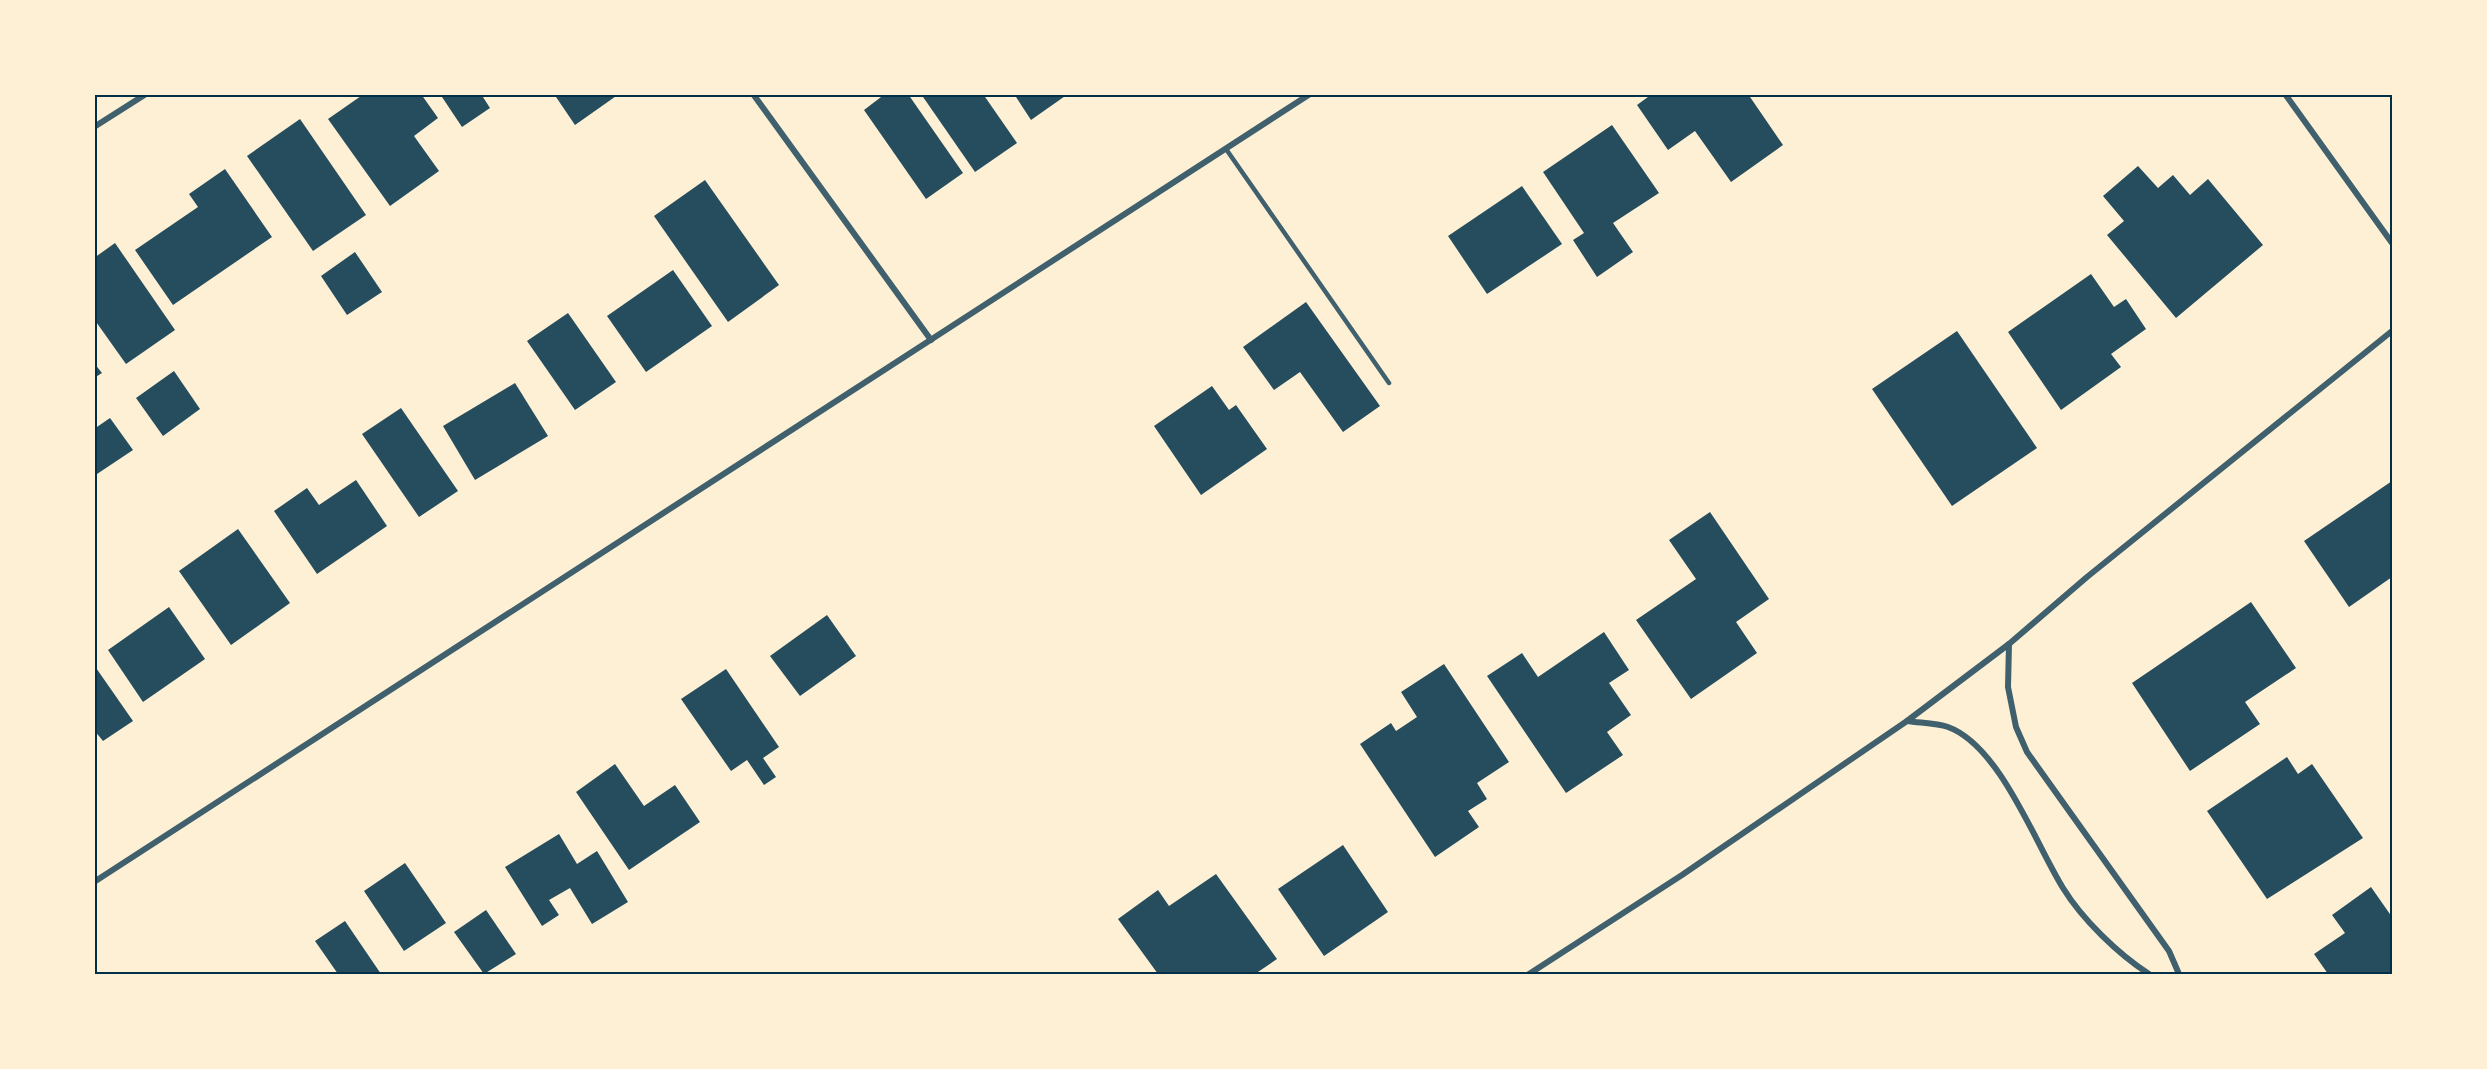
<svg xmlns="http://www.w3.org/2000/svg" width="2487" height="1069" font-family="Raleway,sans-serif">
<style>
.building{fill:#264d5e}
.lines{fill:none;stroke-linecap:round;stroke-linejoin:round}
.service{stroke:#3f606c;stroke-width:4.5}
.minor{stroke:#3f606c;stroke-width:6}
.neatline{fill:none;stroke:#003049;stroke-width:2}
</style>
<rect width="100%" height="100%" fill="#fdf0d5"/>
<g class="building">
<path d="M359,94H421L438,118L414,136L439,171L390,206L328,119L361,96Z"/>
<path d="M440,94H481L490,108L462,127Z"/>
<path d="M554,94H619L575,125Z"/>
<path d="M885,94H908L963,173L926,199L864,110Z"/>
<path d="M921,94H983L1017,143L975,172Z"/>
<path d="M1014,94H1068L1031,120Z"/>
<path d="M1652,94H1748L1783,145L1731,182L1695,131L1668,150L1637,105Z"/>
<path d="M300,119L366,215L313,251L247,156Z"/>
<path d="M1612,125L1659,193L1613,223L1633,252L1597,277L1573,240L1584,233L1543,172Z"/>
<path d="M2138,166L2158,188L2173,175L2190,195L2208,179L2263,245L2176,318L2107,235L2124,221L2103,196Z"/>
<path d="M225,169L272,237L173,305L135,250L198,207L189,194Z"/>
<path d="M705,180L779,285L728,322L654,216Z"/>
<path d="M1522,186L1562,244L1487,294L1448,236Z"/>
<path d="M115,243L175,330L126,364L94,319V258Z"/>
<path d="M355,252L382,292L347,315L321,276Z"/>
<path d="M673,270L712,326L646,372L607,316Z"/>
<path d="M2091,274L2114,307L2126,299L2146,329L2111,354L2121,367L2061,410L2008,332Z"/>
<path d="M1306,302L1380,406L1343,432L1300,372L1274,390L1243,347Z"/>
<path d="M568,313L616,382L575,410L527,341Z"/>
<path d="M1957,331L2037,448L1952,506L1872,389Z"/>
<path d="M94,363L102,373L94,378Z"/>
<path d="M174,371L200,409L163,436L136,398Z"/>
<path d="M515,383L548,436L475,480L443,426Z"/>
<path d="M1212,386L1229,410L1236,405L1267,449L1201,495L1154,426Z"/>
<path d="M401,408L458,491L419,517L362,434Z"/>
<path d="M110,418L133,450L94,476V429Z"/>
<path d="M356,480L387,526L317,574L274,511L307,488L319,505Z"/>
<path d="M2392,481V577L2349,607L2304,541Z"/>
<path d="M1710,512L1769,599L1736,622L1757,653L1691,699L1636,620L1696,579L1669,540Z"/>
<path d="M238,529L290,603L231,645L179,571Z"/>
<path d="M2251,602L2296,668L2245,702L2260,724L2190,771L2132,683Z"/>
<path d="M169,607L205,659L143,702L108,650Z"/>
<path d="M827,615L856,656L800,696L770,656Z"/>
<path d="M1604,632L1629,670L1609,683L1631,715L1607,732L1623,755L1566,793L1487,676L1522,653L1538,677Z"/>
<path d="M1444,664L1509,762L1477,783L1487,799L1468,811L1479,827L1435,857L1360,744L1391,723L1396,731L1417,717L1401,692Z"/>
<path d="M94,665L133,721L103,741L94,730Z"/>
<path d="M726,669L779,747L763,758L776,777L764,785L747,760L731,771L681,699Z"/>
<path d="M2287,757L2298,774L2312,764L2363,838L2267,899L2207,811Z"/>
<path d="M615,764L644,806L675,785L700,822L629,870L576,792Z"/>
<path d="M559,834L577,864L597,851L628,902L592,924L570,888L549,900L559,915L542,926L505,867Z"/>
<path d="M1343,845L1388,912L1324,956L1278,889Z"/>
<path d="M405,863L446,923L404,951L364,891Z"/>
<path d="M1216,874L1277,959L1255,974H1158L1118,919L1158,890L1169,906Z"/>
<path d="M2371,887L2392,917V974H2328L2314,954L2345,933L2332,915Z"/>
<path d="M486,910L516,954L484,974L454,932Z"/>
<path d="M345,921L381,974H338L315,941Z"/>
</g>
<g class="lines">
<path class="service" d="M1226,149L1389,383"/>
<g class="minor">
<path d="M753,94L931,340"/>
<path d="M2285,94L2392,243"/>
<path d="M94,127L146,94"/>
<path d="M2009,644L2008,687L2016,727L2027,752L2169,951L2179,974"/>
<path d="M1907,721C1920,723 1936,723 1948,727C2000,746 2035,843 2063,888C2082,919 2118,954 2149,974"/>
<path d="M94,882L1310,94"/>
<path d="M1529,974L1682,875L1907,721L2009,644L2087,577L2392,331"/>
</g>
</g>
<rect width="2487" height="1069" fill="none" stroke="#fdf0d5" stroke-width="192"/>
<rect x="96" y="96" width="2295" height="877" class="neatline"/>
</svg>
